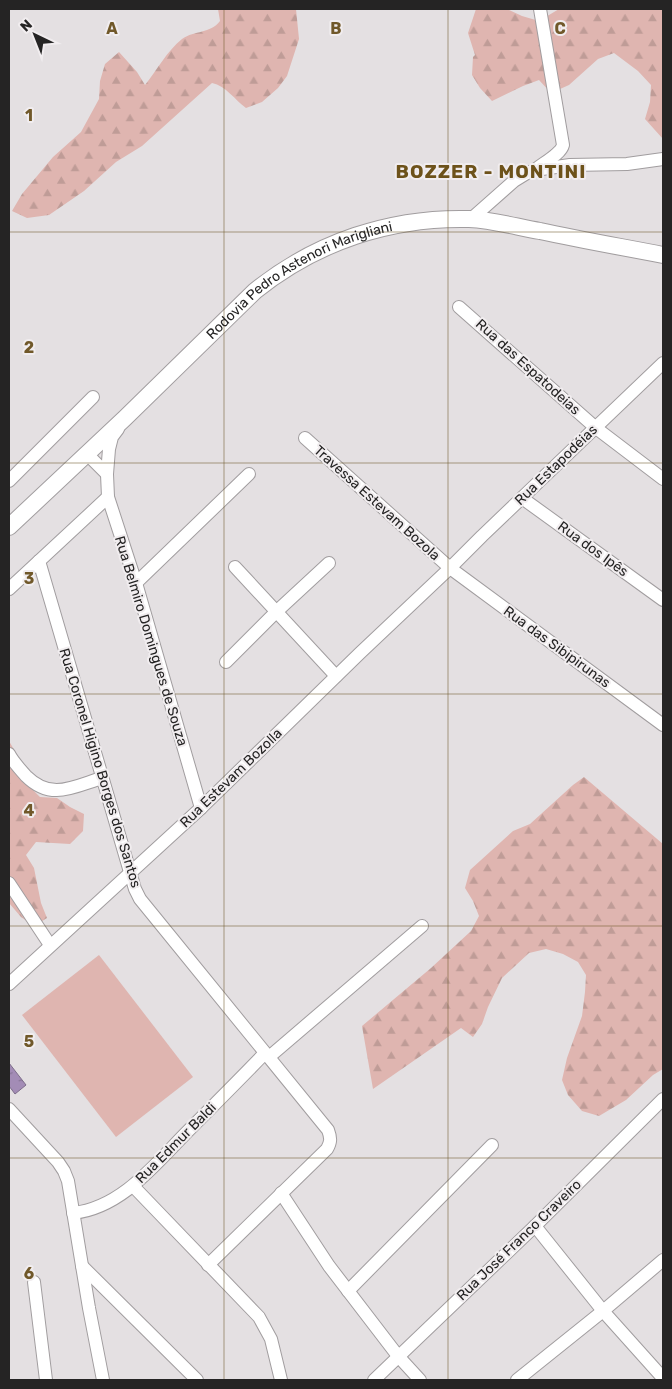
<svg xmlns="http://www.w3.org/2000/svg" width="672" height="1389" font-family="Rubik,sans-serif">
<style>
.forest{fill:url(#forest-firs)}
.park{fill:#dfb5b0}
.water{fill:url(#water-ripples);stroke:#7d6d8a}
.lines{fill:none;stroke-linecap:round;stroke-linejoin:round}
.minor-casing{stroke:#a19d9f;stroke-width:14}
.major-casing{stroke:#a19d9f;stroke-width:18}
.minor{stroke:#fff;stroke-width:12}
.major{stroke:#fff;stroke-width:16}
.grid{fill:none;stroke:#705829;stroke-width:1;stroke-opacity:0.55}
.labels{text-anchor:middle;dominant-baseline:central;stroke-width:4;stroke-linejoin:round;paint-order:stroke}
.street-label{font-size:14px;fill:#252424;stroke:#f1edef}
.district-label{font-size:19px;font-weight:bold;letter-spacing:1px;fill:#6d521a;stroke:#f1edef}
.grid-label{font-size:16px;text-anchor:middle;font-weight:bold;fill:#705829;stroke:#f1edef;stroke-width:4;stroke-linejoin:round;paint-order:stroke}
</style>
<defs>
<pattern id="forest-firs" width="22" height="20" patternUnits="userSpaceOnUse" patternTransform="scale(1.25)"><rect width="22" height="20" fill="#dfb5b0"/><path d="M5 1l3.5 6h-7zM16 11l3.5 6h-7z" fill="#bf9c97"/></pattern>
<pattern id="water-ripples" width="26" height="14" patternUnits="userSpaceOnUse" patternTransform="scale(1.25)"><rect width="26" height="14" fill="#a38cb6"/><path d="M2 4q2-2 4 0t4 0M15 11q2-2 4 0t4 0" fill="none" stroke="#857294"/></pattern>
</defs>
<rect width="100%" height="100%" fill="#e4e0e2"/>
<g class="forest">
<path d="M218,9H296L299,39L287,76L278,88L262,102L246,108C235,100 226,86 212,83L142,146L116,162L84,191L49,215L27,218L12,211L22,194L53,157L81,132L99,99L100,81L105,64L119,52L137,72L145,85C157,70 167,51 182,39C195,30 210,34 220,21Z"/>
<path d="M476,9H507L522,16L539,21L559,9H663V139L645,119L650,102L651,85L638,71L614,53L598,59L569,85L551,93L539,80L523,86L492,101L480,88L472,75L473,57L475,55L468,33Z"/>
<path d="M9,741L16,753L19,770L27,784L40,797L57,798L70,807L84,814L83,831L70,844L36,842L26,855L34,868L41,903L47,918L34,926L21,917L9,903Z"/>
<path d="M584,777L663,844V1069L653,1075L626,1100L599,1116L582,1111L568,1095L562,1080L567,1058L582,1016L585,992L586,975L578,962L563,954L546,949L529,953L502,978L488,1007L482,1024L473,1037L461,1028L373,1089L362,1026L431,968L471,931L479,916L473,901L465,888L470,870L513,831L530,824L573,785Z"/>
</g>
<path class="park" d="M99,955L193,1077L116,1137L22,1015Z"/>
<path class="water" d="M9,1063L26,1085L15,1094L9,1086Z"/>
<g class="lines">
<g class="minor-casing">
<g id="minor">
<path d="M535,170C543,163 561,154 563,145L540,9"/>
<path d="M471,219L514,181L527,173L535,170L570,165L627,164L663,159"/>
<path d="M459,307L596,428L663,479"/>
<path d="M118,429L112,437L109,449L107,474L108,497L136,583L201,808"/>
<path d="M305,438L450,568L663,725"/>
<path d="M87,454L107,474"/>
<path d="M9,481L93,397"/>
<path d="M522,498L663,600"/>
<path d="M39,561L135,889L140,899L328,1130C331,1138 331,1142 327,1149L208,1265"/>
<path d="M235,567L336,676"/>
<path d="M136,583L249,474"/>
<path d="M9,589L108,497"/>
<path d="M226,662L276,612L329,563"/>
<path d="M9,754C13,762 20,769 26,776C51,801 73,787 102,778"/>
<path d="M9,883L50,945"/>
<path d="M9,984L201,808L360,653L450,568L482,536L663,363"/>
<path d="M269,1057L422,926"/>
<path d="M9,1109L58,1162L64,1171L68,1181L89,1308L103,1380"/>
<path d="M133,1186L259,1317L271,1339L281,1380"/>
<path d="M281,1193L329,1266L398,1356L420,1380"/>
<path d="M73,1213C122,1208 156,1163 189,1130C215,1104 240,1079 265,1053"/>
<path d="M535,1226L603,1311L663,1378"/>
<path d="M82,1266L197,1380"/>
<path d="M34,1282L46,1380"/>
<path d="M348,1291L492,1145"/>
<path d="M374,1380L535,1226L663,1099"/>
<path d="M517,1380L603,1311L663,1260"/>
</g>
</g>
<g class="major-casing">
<g id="major">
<path id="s1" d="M9,527L125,418L255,291C316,242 390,217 469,219C493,220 517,227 540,231C581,240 622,247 663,255"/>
</g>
</g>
<use href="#minor" class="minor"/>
<use href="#major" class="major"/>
</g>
<path class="grid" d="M224,9V1380M448,9V1380M9,232H663M9,463H663M9,694H663M9,926H663M9,1158H663"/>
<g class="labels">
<g class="street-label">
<text stroke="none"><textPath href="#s1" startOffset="385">Rodovia Pedro Astenori Marigliani</textPath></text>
<text transform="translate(528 367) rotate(42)">Rua das Espatodeias</text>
<text transform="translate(556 465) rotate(-44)">Rua Estapodéias</text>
<text transform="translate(377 503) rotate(42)">Travessa Estevam Bozola</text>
<text transform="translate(593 549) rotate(36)">Rua dos Ipês</text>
<text transform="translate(151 641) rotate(73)">Rua Belmiro Domingues de Souza</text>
<text transform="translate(557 647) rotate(36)">Rua das Sibipirunas</text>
<text transform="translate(100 768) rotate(73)">Rua Coronel Higino Borges dos Santos</text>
<text transform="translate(231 778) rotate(-44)">Rua Estevam Bozolla</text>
<text transform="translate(176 1143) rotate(-45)">Rua Edmur Baldi</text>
<text transform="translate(519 1240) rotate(-44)">Rua José Franco Craveiro</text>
</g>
<g class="district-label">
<text x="491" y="171">BOZZER - MONTINI</text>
</g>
</g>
<g class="grid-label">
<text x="112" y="34">A</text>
<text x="336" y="34">B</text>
<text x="560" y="34">C</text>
<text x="29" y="121">1</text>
<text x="29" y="353">2</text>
<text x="29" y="584">3</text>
<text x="29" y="816">4</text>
<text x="29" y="1047">5</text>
<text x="29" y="1279">6</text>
</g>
<rect width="672" height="1389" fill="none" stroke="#252424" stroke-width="20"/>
<g transform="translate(35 35) rotate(317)" stroke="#f1edef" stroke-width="4" paint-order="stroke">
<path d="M0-4L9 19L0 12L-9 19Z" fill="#252424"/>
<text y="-8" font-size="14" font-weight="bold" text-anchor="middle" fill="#252424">N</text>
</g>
</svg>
